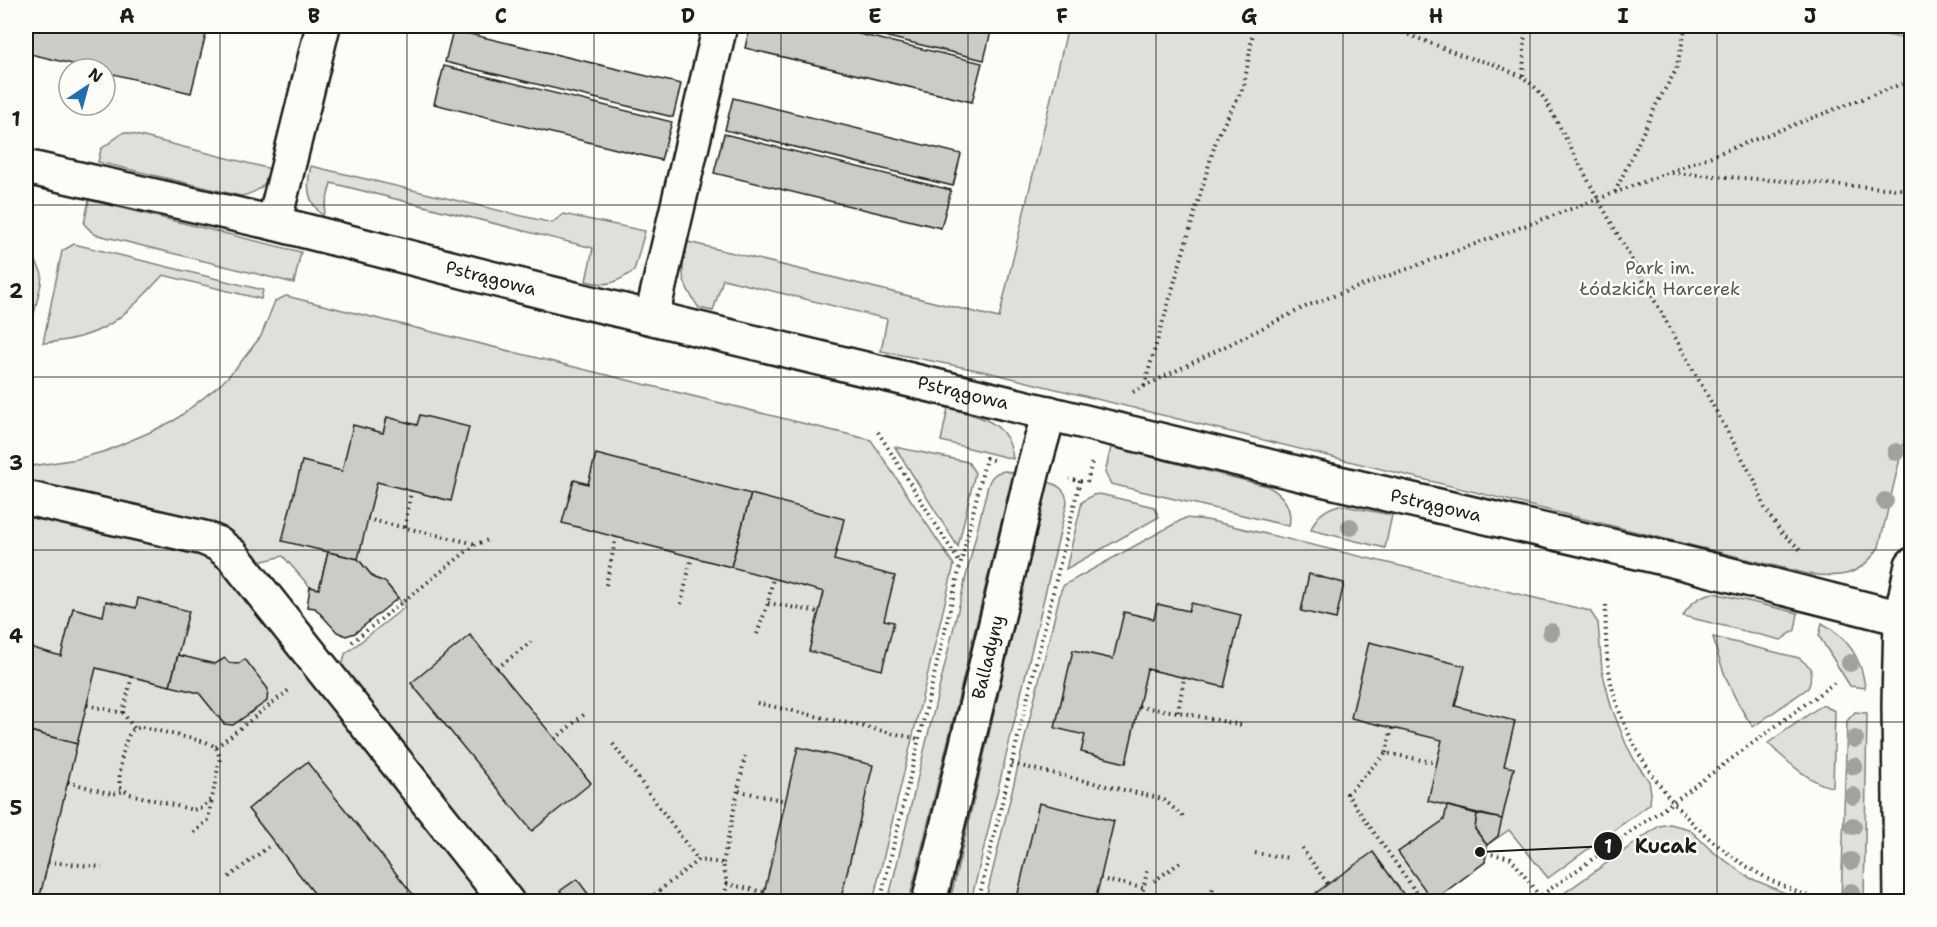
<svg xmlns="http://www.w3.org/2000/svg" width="1937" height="927" font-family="'Shantell Sans',sans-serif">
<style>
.green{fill:#e0dfdb;stroke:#7e7e7c;stroke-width:1.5}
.building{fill:#cccbc8;stroke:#1c1c1c;stroke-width:1.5}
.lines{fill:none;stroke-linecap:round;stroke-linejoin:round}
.minor-casing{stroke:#1c1c1c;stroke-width:38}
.path{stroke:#1c1c1c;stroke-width:4;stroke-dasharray:1.5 4.5;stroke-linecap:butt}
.minor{stroke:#fdfcf7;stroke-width:33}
.tree{fill:#a2a19e}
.grid{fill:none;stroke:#1c1c1c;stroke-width:1.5;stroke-opacity:0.55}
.labels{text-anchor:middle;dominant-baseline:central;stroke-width:5;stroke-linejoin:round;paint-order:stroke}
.park-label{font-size:18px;fill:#575655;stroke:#fdfcf7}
.street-label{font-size:18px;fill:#1c1c1c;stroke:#fdfcf7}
.leader{fill:none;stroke:#1c1c1c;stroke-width:2}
.callout-dot{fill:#1c1c1c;stroke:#fdfcf7;stroke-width:2}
.mark-label{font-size:18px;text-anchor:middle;font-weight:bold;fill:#fff}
.callout-label{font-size:20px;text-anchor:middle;font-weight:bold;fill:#1c1c1c;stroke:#fdfcf7;stroke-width:5;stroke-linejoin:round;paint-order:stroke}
.neatline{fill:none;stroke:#1c1c1c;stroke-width:2}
.grid-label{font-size:20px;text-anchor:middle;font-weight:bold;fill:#1c1c1c}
</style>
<rect width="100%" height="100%" fill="#fdfcf7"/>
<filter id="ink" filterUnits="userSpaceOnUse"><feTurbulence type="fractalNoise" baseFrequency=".0167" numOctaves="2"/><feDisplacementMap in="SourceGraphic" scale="12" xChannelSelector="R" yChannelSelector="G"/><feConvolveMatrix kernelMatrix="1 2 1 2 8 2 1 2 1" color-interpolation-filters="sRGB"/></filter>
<g filter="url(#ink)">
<g class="green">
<path d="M1068,26H1844L1911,40V412L1879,547C1860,577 1840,578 1808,574L987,372L881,351L887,319L723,279L713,311L699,308C681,282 679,273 688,242L999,318Z"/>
<path d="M124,132L271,169C267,186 257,193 241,196L98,162L101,149Z"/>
<path d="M311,166L552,223L563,214L645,231L634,271C615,283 609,287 586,281L593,248L331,183L323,216C307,201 306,187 311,166Z"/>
<path d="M89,200L301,252L294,283L94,234L84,224Z"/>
<path d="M74,244L263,290L261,299L163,275C124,317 104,339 43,343L62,251Z"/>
<path d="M26,254L33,255L42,274L41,284L26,348Z"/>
<path d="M286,296L871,440L954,565L873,901H520L340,676L345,654L405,607L385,582L374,578L358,559L328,552L319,589L310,587L283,556L251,564L26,485V467L77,459L106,451L148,433L175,420L222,383L237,367L261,336L275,301Z"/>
<path d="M948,408C979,417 1009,420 1013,459L941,441Z"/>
<path d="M895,447L968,462L975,473L958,547Z"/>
<path d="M1111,447L1267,486C1283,494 1293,508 1289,526L1111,484L1105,473Z"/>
<path d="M1006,471L1013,473L909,901H888L988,485C991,476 996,471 1006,471Z"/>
<path d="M1048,482C1059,485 1067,491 1067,503L971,901H950Z"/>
<path d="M1100,494L1154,507L1159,517L1066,569L1082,502L1093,495Z"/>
<path d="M1339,505L1392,515L1385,548L1311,530C1315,516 1325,509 1339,505Z"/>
<path d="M26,508L195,550L219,563L495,902H26Z"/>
<path d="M1185,518L1207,520L1590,611L1598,623L1602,670L1611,706L1626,744L1635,761L1649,781L1651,793L1650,804L1548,878L1509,830L1487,845L1485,862L1432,901L985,902L1061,590L1064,585Z"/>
<path d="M1714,593L1798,613L1795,630L1781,640L1683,616C1690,603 1699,595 1714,593Z"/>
<path d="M1822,623C1848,638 1862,658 1865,688L1850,686L1819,636Z"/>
<path d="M1713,637L1799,658L1811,668L1810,683L1808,688L1753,727C1733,699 1721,670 1713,637Z"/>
<path d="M1822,705L1835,711L1833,787C1811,785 1783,758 1768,743Z"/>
<path d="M1855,712L1867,713L1864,901H1841L1847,721Z"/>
<path d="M1670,824L1689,829L1712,851L1750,878L1804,901L1558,902L1556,899L1659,826Z"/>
</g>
<g class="building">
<path d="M26,26H208L191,93L105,72V69H93L26,53Z"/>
<path d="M661,26H695L693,33Z"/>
<path d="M750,26H825L982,63L972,102L745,48Z"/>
<path d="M842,26H984L992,27L984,60Z"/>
<path d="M453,30L681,84L673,117L445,62Z"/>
<path d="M444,66L672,122L661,160L434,104Z"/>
<path d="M733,98L961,154L953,186L725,130Z"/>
<path d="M724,134L951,190L941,228L714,173Z"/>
<path d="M420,415L469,427L451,501L377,482L358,559L282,541L302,461L342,471L353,425L383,433L387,417L417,425Z"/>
<path d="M596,454L751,494L731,567L562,523L574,480L588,484Z"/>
<path d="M751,494L844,519L834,560L895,576L884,620L894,622L882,670L809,651L824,592L731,567Z"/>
<path d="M328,552L358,559L374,578L385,582L398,598L355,633L346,636L337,632L315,608L307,607L310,587L319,589Z"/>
<path d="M1309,574L1344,583L1336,619L1301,611Z"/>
<path d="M138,598L189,611L170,686L96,668L77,744L26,730V646L61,656L73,608L103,616L106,601L136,608Z"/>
<path d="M1191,603L1241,615L1224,687L1147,669L1126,763L1081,752L1085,735L1055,728L1073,650L1113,659L1124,612L1154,619L1157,604L1189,611Z"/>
<path d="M470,635L591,783L532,831L411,683Z"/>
<path d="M1369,642L1465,666L1455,706L1515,721L1504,766L1514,768L1502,819L1428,801L1442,740L1351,718Z"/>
<path d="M178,655L215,664L225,658L229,663L238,664L245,659L268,689L267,701L233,725L224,724L199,693L170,686Z"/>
<path d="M26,730L77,744L39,900L26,897Z"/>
<path d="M798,747L873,765L840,902H762Z"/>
<path d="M307,762L419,902H321L248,809Z"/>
<path d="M1039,803L1114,821L1095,902H1016Z"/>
<path d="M1447,806L1477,814L1475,829L1487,845L1485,862L1433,901L1398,852L1444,820Z"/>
<path d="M1477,814L1502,819L1498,836L1487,845L1475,829Z"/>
<path d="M1373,852L1409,902H1304L1328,884Z"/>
<path d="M577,879L594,902H568L560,891Z"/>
</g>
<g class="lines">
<g class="minor-casing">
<g id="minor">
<path id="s1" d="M26,167L274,223L545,292L1313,477L1672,560L1901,618"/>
<path d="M274,223L323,26"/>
<path d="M652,316L720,26"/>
<path d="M26,498L204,538L218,544L232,555L507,902"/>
<path id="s2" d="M929,902L1033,470L1049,413"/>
<path d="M1901,902L1899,703L1901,618L1912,565"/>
</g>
</g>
<g class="path">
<path d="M1386,26L1469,58L1491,63L1523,77"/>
<path d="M1525,26L1523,77L1538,90L1546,101L1598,199L1755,481L1765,508L1780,531L1803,552"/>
<path d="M1672,173L1912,190"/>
<path d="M1615,192L1657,103L1676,70L1686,26"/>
<path d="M1144,386L1217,137L1244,86L1254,26"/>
<path d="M1133,392L1309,305L1598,199L1912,80"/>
<path d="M878,432L960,563"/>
<path d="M1087,482L1092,462"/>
<path d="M367,519L476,544"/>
<path d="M405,527L411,491"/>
<path d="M606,585L616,537"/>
<path d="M768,603L819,612"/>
<path d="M681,604L692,556"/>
<path d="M1606,605C1605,631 1606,656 1611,682C1633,783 1729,879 1830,902"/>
<path d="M757,634L768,603L773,578"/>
<path d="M352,642L476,544L488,540"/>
<path d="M497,668L531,642"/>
<path d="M757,703L919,739"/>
<path d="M87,705L123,713L134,728"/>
<path d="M1139,707L1178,712L1241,725"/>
<path d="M1178,712L1184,678"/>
<path d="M123,713L132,676"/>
<path d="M142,727L206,742L216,747L220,758L212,798L203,807L193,810L130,794L120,787C118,776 123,737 133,730C136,728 139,728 142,727Z"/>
<path d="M555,739L587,712"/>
<path d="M613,744L698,860"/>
<path d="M216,747L289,690"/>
<path d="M1386,753L1392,728"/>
<path d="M1012,764L1163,799L1184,817"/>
<path d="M68,782L112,794L125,791"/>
<path d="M739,791L786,801"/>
<path d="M194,833L208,820L212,799"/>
<path d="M1302,848L1328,884"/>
<path d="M1255,853L1289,858"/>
<path d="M1486,853L1511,858L1544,902"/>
<path d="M48,862L102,867"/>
<path d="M723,863L745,756"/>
<path d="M229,877L268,847"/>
<path d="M1100,879L1143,888"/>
<path d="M1154,881L1182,861"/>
<path d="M645,902L698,860L723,863L727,884"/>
<path d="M723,902L727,884L764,892"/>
<path d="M880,902L986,458L995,461"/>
<path d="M978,902L1080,481L1069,479"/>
<path d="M1140,902L1148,868"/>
<path d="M1211,902L1213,886"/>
<path d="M1423,902L1347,794L1386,753L1437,763"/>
<path d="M1532,902L1673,802L1834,683"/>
</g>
<use href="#minor" class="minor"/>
</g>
<g class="tree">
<circle cx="1896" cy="452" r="9"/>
<circle cx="1885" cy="501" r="9"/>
<circle cx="1350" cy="527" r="9"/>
<circle cx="1551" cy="632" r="9"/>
<circle cx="1850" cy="663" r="9"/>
<circle cx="1855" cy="739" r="9"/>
<circle cx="1854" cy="766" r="9"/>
<circle cx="1853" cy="796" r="9"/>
<circle cx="1853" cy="826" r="9"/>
<circle cx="1851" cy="861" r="9"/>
<circle cx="1851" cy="892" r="9"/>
</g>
</g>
<path class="grid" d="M220,26V902M407,26V902M594,26V902M781,26V902M968,26V902M1156,26V902M1343,26V902M1530,26V902M1717,26V902M26,205H1912M26,377H1912M26,550H1912M26,722H1912"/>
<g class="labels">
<g class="park-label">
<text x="1660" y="268">Park im.<tspan x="1660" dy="21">Łódzkich Harcerek</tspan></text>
</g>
<g class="street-label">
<text stroke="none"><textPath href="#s1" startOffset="478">Pstrągowa</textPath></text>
<text stroke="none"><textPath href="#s1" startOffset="964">Pstrągowa</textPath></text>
<text stroke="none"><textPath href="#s1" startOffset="1450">Pstrągowa</textPath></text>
<text stroke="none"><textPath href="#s2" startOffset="252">Balladyny</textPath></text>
</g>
</g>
<path class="leader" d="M1480 852L1608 846"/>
<g class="callout-dot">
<circle cx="1480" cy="852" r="6"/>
<circle cx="1608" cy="846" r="15"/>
</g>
<g class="mark-label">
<text x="1608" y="853">1</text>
</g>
<g class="callout-label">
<text x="1666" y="853">Kucak</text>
</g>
<rect width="1937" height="927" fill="none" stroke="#fdfcf7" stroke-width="66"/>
<g transform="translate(87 87) rotate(36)"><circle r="28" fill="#fdfcf7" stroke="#a3a29f" stroke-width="1.5"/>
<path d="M0-4.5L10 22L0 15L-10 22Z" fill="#1f6fb2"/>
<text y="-9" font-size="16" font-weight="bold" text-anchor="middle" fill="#1c1c1c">N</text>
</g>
<rect x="33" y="33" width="1871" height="861" class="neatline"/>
<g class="grid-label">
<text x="127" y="23">A</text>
<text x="314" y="23">B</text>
<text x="501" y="23">C</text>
<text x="688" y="23">D</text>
<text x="875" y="23">E</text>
<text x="1062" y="23">F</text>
<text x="1249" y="23">G</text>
<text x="1436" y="23">H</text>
<text x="1623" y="23">I</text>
<text x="1810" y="23">J</text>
<text x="16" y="126">1</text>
<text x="16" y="298">2</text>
<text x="16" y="470">3</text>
<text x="16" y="643">4</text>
<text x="16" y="815">5</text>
</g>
</svg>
